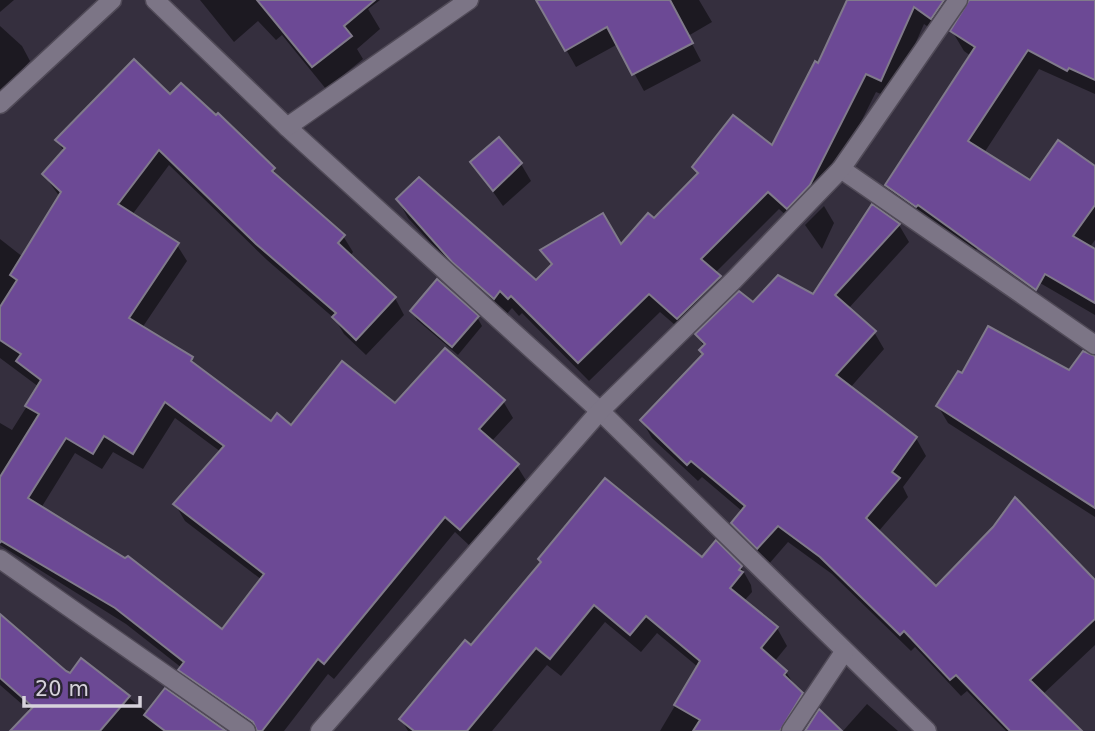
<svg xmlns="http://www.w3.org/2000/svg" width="1095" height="731" font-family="'DejaVu Sans',sans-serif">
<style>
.shadow{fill:#0007;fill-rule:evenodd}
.building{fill:#6c4995;stroke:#807a8b;stroke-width:2;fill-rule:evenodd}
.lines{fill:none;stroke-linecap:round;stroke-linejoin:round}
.minor-casing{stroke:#514b58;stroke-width:21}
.minor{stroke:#7c7586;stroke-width:18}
</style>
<rect width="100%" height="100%" fill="#352f3e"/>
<g class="shadow">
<path d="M0,0H14L0,12Z"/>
<path d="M200,0H380L368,9L380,29L357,49L363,59L326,89L282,35L276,40L258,21L234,42Z"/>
<path d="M538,0H699L712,22L688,36L701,61L644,91L618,44L576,67Z"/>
<path d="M849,0H952L942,36L924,24L891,98L876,92L820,203L798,226L779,209L715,273L731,296L689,337L660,312L589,381L522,313L519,316L512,308L505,316L465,280L408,218L398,200L536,282L552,267L542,251L621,247L699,175L694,167L773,148L819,65Z"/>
<path d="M973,0H1095V94L1039,69L984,153L1030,183L1095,168V240L1089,248L1095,251V315L978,247L972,256L898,205L887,185L971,56L964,51L952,31Z"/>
<path d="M0,26L22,46L30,61L0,94Z"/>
<path d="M170,96L273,169L280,180L343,236L353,252L350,256L395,298L404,315L366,355L344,334L335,319L267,260L169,165L132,215L177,245L187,261L142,328L192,359L196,367L271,423L292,427L395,405L503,401L513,418L491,442L517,466L527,482L470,546L455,532L334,679L328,674L284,731H251L190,686L182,668L126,624L0,545V423L12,430L39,387L0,358V239L23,257L60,197L44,175L64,152L57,140ZM175,418L221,452L175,504L185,521L262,580L223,631L41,508L75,453L102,469L113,452L143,469Z"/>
<path d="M499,140L521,164L531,181L503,206L472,162Z"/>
<path d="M824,206L834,223L822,249L805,225Z"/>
<path d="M873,207L899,225L909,242L848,309L874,332L884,349L850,388L916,438L926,456L903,487L908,497L878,532L936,588L1095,582V645L1042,695L1080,731H1006L967,691L961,696L915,647L911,651L832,574L788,542L768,565L743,540L733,523L742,511L702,477L698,481L652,438L642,421L704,355V347L697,335L753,305L814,297Z"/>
<path d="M412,311L477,317L482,326L458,355L417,320Z"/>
<path d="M1095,369V517L948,423L938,406Z"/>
<path d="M702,560L741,567L751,585L752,592L744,601L777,628L787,646L774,662L786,672L812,712L799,731H660L698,667L657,633L641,652L605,622L561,676L547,665L492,731H408L401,719L471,648Z"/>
<path d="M0,616L70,675L82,660L148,713L223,731H14L31,712L0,685Z"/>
<path d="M867,704L898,731H843Z"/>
</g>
<g class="building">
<path d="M257,0H375L344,26L352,36L312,67Z"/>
<path d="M536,0H670L693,43L632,75L607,27L565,51Z"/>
<path d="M847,0H944L931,19L914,7L881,81L866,74L810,185L787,209L768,192L701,259L721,276L677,319L649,294L578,363L511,296L508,299L500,291L494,299L452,262L396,199L419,177L536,280L552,264L540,250L603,213L621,244L648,213L654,218L698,173L692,167L733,115L772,145L815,61L818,63Z"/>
<path d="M969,0H1095V80L1069,68L1067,71L1028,50L968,141L1030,180L1058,140L1095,166V205L1073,236L1095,249V303L1045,274L1036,290L918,205L916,207L885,185L975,47L950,31Z"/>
<path d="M134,59L170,94L181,83L216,115L218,113L275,168L272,171L345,235L338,243L396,297L356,340L332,317L336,313L256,244L159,150L118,204L179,243L129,318L193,357L191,361L271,421L277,413L291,425L342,361L395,403L445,348L505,400L479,429L519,464L460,530L445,517L324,664L318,659L262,731H257L253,722L178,670L184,662L115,608L1,541L0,543V477L39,414L25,406L41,380L16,361L21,354L0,340V307L17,280L10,275L61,192L42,174L65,148L55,140ZM165,402L224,446L173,504L264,574L222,629L128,556L125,558L28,498L66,438L93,454L104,436L133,454Z"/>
<path d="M499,137L522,163L493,191L470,162Z"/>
<path d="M872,204L900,224L835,295L876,331L836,375L917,437L892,472L900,478L866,518L936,586L993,527L1015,497L1095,580V619L1030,680L1082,731H1010L956,675L950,680L904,631L900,635L820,557L778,526L757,549L731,523L745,506L691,461L687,465L640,420L703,354L699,350L705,344L695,334L739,291L753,302L778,275L813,294Z"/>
<path d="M437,279L479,316L452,347L410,311Z"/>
<path d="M988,326L1069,370L1083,351L1095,356V508L936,406L958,371L962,373Z"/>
<path d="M605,478L702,557L716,540L742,566L739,570L743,572L730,588L778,627L761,648L787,671L784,675L803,693L780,731H693L700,720L674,705L700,661L646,616L630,635L594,605L550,659L536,648L467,731H414L399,719L465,640L471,645L541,562L538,559Z"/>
<path d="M0,614L66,671L70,673L81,658L130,696L100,731H10L33,707L0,678Z"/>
<path d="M165,688L226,731H165L144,715Z"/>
<path d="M819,709L842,731H805Z"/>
</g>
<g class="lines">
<g class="minor-casing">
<g id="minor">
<path d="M155,0L287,127L600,411L927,731"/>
<path d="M0,104L112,0"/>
<path d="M287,127L469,0"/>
<path d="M841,169L1095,345"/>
<path d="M0,559L246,731"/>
<path d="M320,731L600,411L734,280L841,169L958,0"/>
<path d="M791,731L844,652"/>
</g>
</g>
<use href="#minor" class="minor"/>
</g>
<path d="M24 696v10h116v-10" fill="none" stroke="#d6d2db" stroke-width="3.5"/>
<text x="35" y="696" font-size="21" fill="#d6d2db" stroke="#2b2534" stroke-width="5" paint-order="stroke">20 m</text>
</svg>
